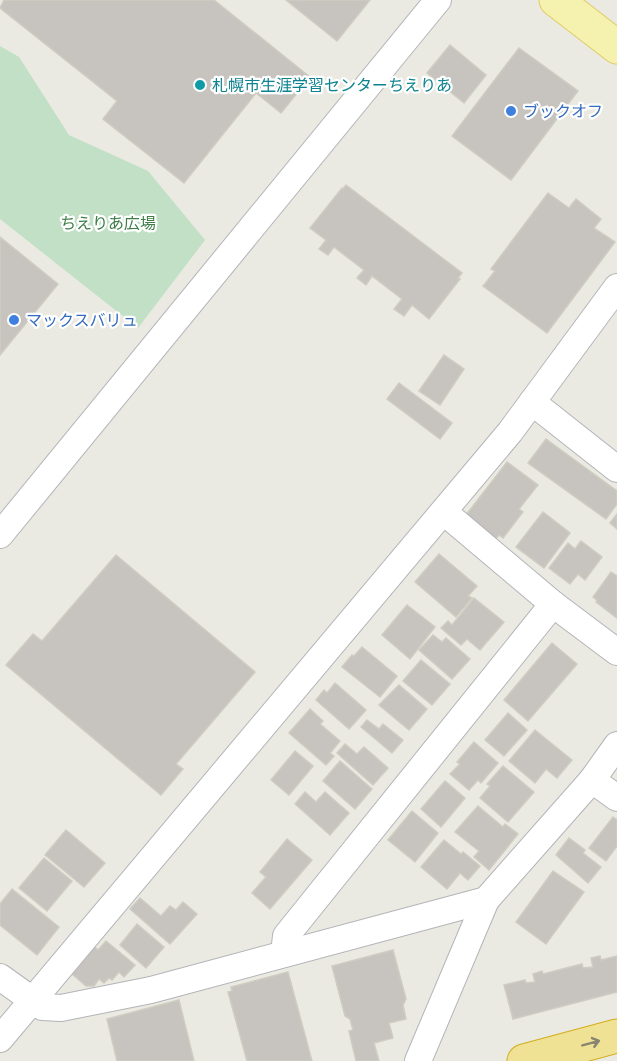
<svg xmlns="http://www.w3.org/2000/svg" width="617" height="1061" font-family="Inter,'Noto Sans JP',sans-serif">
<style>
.green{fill:#c1e0c5}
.building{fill:#c7c4bf;stroke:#cfccc1;stroke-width:1.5}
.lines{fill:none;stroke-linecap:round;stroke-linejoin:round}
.street-casing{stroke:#b3b4b8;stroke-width:28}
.primary-casing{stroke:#e0cb67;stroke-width:35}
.highway-casing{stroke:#d3ad1b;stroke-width:35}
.street{stroke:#fff;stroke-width:26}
.primary{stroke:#f5f1ae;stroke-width:33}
.highway{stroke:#f0e295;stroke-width:33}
.oneway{stroke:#888571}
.culture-dot{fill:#0f9aa8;stroke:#fff;stroke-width:2}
.shop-dot{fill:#3f7fe0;stroke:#fff;stroke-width:2}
.labels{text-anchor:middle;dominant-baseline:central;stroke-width:4.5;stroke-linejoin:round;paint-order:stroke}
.culture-label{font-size:16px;fill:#0d838f;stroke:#fff;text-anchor:start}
.shop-label{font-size:16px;fill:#366cbe;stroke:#fff;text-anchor:start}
.park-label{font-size:16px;fill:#3e7d48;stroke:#fff}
</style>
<rect width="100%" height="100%" fill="#ebeae2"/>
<path class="green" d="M0,46L19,57L69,135L148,171L205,240L138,328L0,219Z"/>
<g class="building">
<path d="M4,0H214L310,77L281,113L256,93L184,183L103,119L117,101L0,8Z"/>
<path d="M286,0H370L337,41Z"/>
<path d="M450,45L486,75L464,103L427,73Z"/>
<path d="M519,48L578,91L511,180L452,136Z"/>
<path d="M346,185L462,273L458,278L460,279L429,319L412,305L404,316L394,309L402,299L372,276L366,285L357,278L364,270L334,247L328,255L319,249L326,240L310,228L342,188L343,189Z"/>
<path d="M548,193L569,208L576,199L601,219L594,228L615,242L547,333L483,286L495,271L491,269Z"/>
<path d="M0,237L58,284L0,355Z"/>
<path d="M444,355L464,369L440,405L419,391Z"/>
<path d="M399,383L452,423L440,439L387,399Z"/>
<path d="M546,439L617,491V504L606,519L528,463Z"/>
<path d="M507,462L538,485L519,509L523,512L503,538L499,535L495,540L466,515Z"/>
<path d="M543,512L570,533L544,568L516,547Z"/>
<path d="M617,514V529L610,523Z"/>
<path d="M581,541L602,557L585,580L578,574L570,584L549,568L568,543L575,549Z"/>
<path d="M439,554L477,586L468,596L472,598L456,617L415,582Z"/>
<path d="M116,555L255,672L176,764L183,769L161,795L6,665L33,634L42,641Z"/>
<path d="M611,572L617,576V618L596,602L597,600L593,597Z"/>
<path d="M474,598L504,622L480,650L467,639L461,645L441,628L448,621L452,625Z"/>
<path d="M407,605L435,627L410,659L382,635Z"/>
<path d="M433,635L442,642L446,638L470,659L452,679L419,650Z"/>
<path d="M552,643L577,664L528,721L504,700Z"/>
<path d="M362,647L397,676L380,697L342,667L352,655L354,656Z"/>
<path d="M421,660L450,684L432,705L403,681Z"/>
<path d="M335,683L366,710L349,729L316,700L324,690L327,693Z"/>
<path d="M399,685L427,709L409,730L379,705Z"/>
<path d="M310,709L323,721L320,724L340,741L330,753L334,756L326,765L289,733Z"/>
<path d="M508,713L527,730L504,756L485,740Z"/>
<path d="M367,720L379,729L383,724L403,740L392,753L361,727Z"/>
<path d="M535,730L572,760L557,778L546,769L535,783L509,761Z"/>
<path d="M474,742L498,763L481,783L478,780L469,790L450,774L460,764L457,762Z"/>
<path d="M345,744L357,754L364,747L388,768L373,785L337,753Z"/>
<path d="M295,751L313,766L289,795L271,780Z"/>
<path d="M340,761L372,789L355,809L323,781Z"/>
<path d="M503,766L534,792L508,822L480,798L490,786L487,784Z"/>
<path d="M445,781L465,798L441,827L421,809Z"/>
<path d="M305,792L316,802L325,792L349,813L330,835L295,804Z"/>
<path d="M478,806L503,827L505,824L518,834L489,870L474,857L479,851L455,832Z"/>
<path d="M412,811L438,833L415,862L388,840Z"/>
<path d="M613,817L617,820V846L606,861L589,848Z"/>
<path d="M66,830L105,863L84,887L45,855Z"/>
<path d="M569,838L585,850L583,853L601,867L588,883L556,855Z"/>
<path d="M287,839L312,860L270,909L252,893L266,877L260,872Z"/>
<path d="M444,840L461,854L463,852L480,866L468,880L460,873L447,889L421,867Z"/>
<path d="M44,858L72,881L47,911L19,888Z"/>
<path d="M553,871L584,892L546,944L516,922Z"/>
<path d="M12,889L59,927L37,955L0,925V904Z"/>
<path d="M140,898L161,916L170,906L176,910L183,902L197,914L170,944L130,909Z"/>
<path d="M137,924L164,947L146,968L120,945Z"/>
<path d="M106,941L135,965L124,977L119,972L112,980L109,978L104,983L99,979L94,986H86L72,974L95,947L98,950Z"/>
<path d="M393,950L406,999L403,1005L406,1019L389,1023L393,1038L374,1043L379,1061H356L349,1031L353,1030L350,1019L345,1016L332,966Z"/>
<path d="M600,956L601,960L617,956V992L513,1019L504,985L525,980L526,983L535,982L533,974L542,971L543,974L582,964L583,968L593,967L591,958Z"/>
<path d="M288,972L312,1061H247L228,992L232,991L231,987Z"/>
<path d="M179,1000L194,1061H117L107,1019Z"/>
</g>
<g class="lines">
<g class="street-casing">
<g id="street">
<path d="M532,402L617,469"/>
<path d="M444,512L553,604L617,652"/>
<path d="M0,535L438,0"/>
<path d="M592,780L617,798"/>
<path d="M284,954L286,936L553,604"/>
<path d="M0,977L42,1007L61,1008L151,990L486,900L592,780L617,745"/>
<path d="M0,1039L510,432L617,287"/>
<path d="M418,1061L486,900"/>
</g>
</g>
<g class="primary-casing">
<path id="primary" d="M556,0L617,47"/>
</g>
<g class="highway-casing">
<path id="highway" d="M524,1061L617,1036"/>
</g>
<use href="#street" class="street"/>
<use href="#primary" class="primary"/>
<use href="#highway" class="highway"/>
</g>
<defs><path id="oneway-shaft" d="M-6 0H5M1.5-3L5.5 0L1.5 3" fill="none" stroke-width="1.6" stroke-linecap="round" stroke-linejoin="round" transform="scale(1.5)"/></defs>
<use class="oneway" href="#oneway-shaft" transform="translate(591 1043) rotate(-15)"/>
<circle class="culture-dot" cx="200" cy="85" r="6"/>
<g class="shop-dot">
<circle cx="511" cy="111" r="6"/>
<circle cx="14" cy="320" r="6"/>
</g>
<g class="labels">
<g class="culture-label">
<text x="212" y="85">札幌市生涯学習センターちえりあ</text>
</g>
<g class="shop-label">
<text x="523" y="111">ブックオフ</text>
<text x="26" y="320">マックスバリュ</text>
</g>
<g class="park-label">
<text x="108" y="223">ちえりあ広場</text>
</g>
</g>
</svg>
